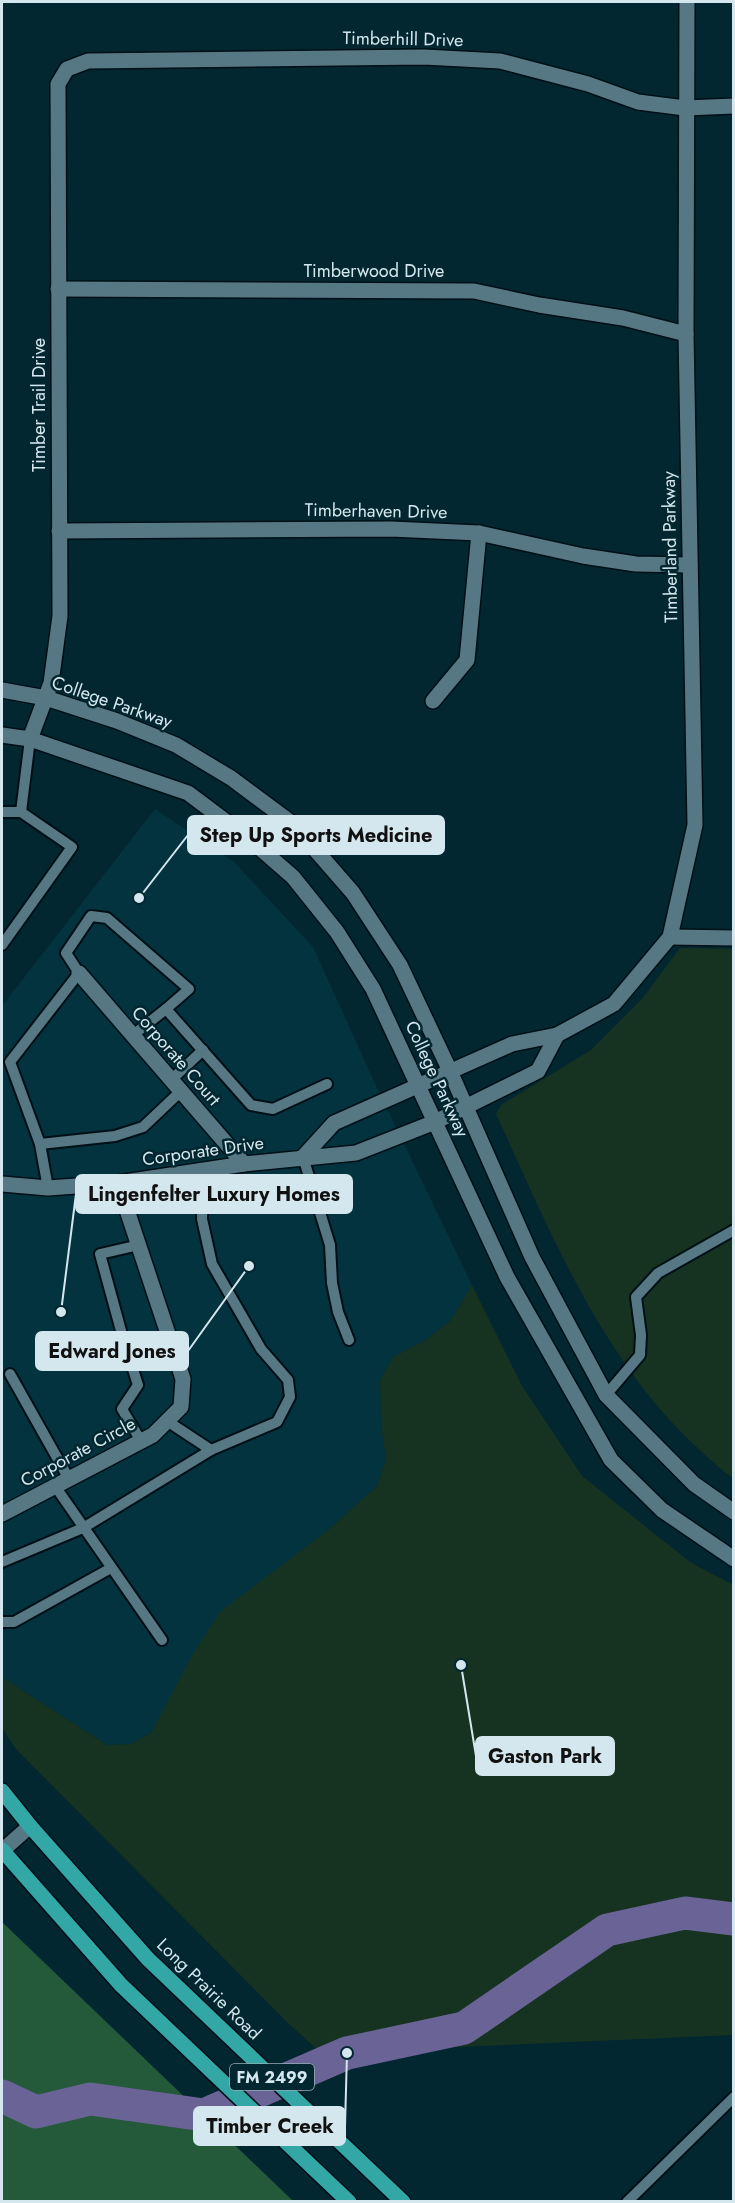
<svg xmlns="http://www.w3.org/2000/svg" width="735" height="2203" font-family="Jost,sans-serif">
<style>
.built{fill:#043340}
.green{fill:#163321}
.forest{fill:#245a39}
.lines{fill:none;stroke-linecap:round;stroke-linejoin:round}
.river{stroke:#6a6396;stroke-width:33}
.service-casing{stroke:#000f16;stroke-width:14}
.minor-casing{stroke:#000f16;stroke-width:18}
.secondary-casing{stroke:#000f16;stroke-width:18}
.primary-casing{stroke:#000f16;stroke-width:18}
.service{stroke:#557884;stroke-width:10}
.minor{stroke:#557884;stroke-width:15}
.secondary{stroke:#557884;stroke-width:15}
.primary{stroke:#32a7a6;stroke-width:15}
.labels{text-anchor:middle;dominant-baseline:central;stroke-width:5;stroke-linejoin:round;paint-order:stroke}
.shield{fill:#032731;stroke:#95adb5;stroke-width:1.5}
.shield-label{font-size:16px;font-weight:bold;fill:#d4e7ee}
.street-label{font-size:18px;fill:#d4e7ee;stroke:#032731}
.leader{fill:none;stroke:#d4e7ee;stroke-width:2}
.callout-dot{fill:#d4e7ee;stroke:#032731;stroke-width:2}
.callout{fill:#d4e7ee;stroke:#d4e7ee;stroke-width:2}
.callout-label{font-size:20px;text-anchor:middle;font-weight:bold;fill:#111}
</style>
<rect width="100%" height="100%" fill="#032731"/>
<path class="built" d="M155,809L234,862L313,947L377,1088L472,1285L450,1321L424,1341L393,1357L380,1380L381,1424L386,1459L377,1486L327,1531L164,1710L151,1733L131,1744L107,1745L2,1677V1006Z"/>
<g class="green">
<path d="M680,948L733,949V1478C722,1471 712,1461 702,1452C602,1362 551,1233 496,1114L501,1105L591,1050L642,999Z"/>
<path d="M472,1285L522,1386L582,1476L690,1562L733,1585V2035L321,2053L287,2022L16,1749L2,1728V1677L107,1745L131,1744L151,1733L194,1652L220,1612L327,1531L377,1486L386,1459L381,1424L380,1380L393,1357L424,1341L450,1321Z"/>
</g>
<path class="forest" d="M2,1922L293,2201H2Z"/>
<g class="lines">
<path class="river" d="M2,2096L36,2112L90,2099L204,2115L347,2053L464,2028L607,1930L685,1913L734,1919"/>
<g class="service-casing">
<g id="service">
<path d="M2,812H21L72,847L2,945"/>
<path d="M21,812L30,739"/>
<path d="M133,1035L166,1009"/>
<path d="M171,1080L203,1050"/>
<path d="M40,1144L115,1136L143,1127L181,1091"/>
<path d="M303,1157L330,1245L332,1283L338,1312L349,1340"/>
<path d="M48,1188L40,1144L10,1062L79,973L66,953L91,916L107,918L189,989L166,1009L251,1105L273,1109L327,1084"/>
<path d="M139,1245L100,1254L123,1338L138,1385L122,1409L141,1441"/>
<path d="M10,1374L69,1479"/>
<path d="M606,1395L640,1355L641,1335L636,1297L658,1273L734,1230"/>
<path d="M167,1421L211,1450L277,1422L290,1397L288,1380L261,1349L212,1264L202,1219L203,1170"/>
<path d="M55,1486L162,1640"/>
<path d="M2,1562L83,1528L211,1450"/>
<path d="M2,1622H14L111,1568"/>
<path d="M627,2202L734,2097"/>
</g>
</g>
<g class="minor-casing">
<g id="minor">
<path d="M58,289L474,291L539,305L623,318L686,334"/>
<path d="M59,531L391,529L479,533L583,556L636,564L690,565"/>
<path d="M433,701L467,660L479,533"/>
<path d="M30,739L51,683L60,616L58,84L67,69L88,61L424,57L500,61L588,84L638,102L685,108L734,106"/>
<path d="M670,937L734,938"/>
<path d="M79,973L244,1164"/>
<path d="M303,1157L334,1123L512,1044L557,1035L614,1004L670,937L695,825L686,334L687,2"/>
<path d="M2,1184L48,1188L118,1183L244,1164L356,1153L435,1122L538,1071L557,1035"/>
<path d="M2,1514L153,1435L181,1407L183,1379L118,1183"/>
<path d="M2,1851L30,1826"/>
</g>
</g>
<g class="secondary-casing">
<g id="secondary">
<path d="M2,690L46,698L117,721L176,745L231,778L293,824L353,893L400,965L450,1071L532,1257L606,1395L694,1484L734,1512"/>
<path d="M2,735L30,739L188,793L248,838L293,877L337,932L373,989L507,1277L611,1460L662,1510L734,1559"/>
</g>
</g>
<g class="primary-casing">
<g id="primary">
<path d="M2,1791L30,1826L148,1959L403,2202"/>
<path d="M2,1850L121,1985L349,2202"/>
</g>
</g>
<use href="#service" class="service"/>
<use href="#minor" class="minor"/>
<use href="#secondary" class="secondary"/>
<use href="#primary" class="primary"/>
</g>
<g class="labels">
<rect class="shield" x="230" y="2064" width="84" height="26" rx="4.5"/>
<g class="shield-label">
<text x="272" y="2077">FM 2499</text>
</g>
<g class="street-label">
<text transform="translate(403 39) rotate(1)">Timberhill Drive</text>
<text x="374" y="271">Timberwood Drive</text>
<text transform="translate(39 405) rotate(-90)">Timber Trail Drive</text>
<text transform="translate(376 511) rotate(1)">Timberhaven Drive</text>
<text transform="translate(670 547) rotate(-91)">Timberland Parkway</text>
<text transform="translate(112 702) rotate(19)">College Parkway</text>
<text transform="translate(176 1056) rotate(49)">Corporate Court</text>
<text transform="translate(437 1079) rotate(65)">College Parkway</text>
<text transform="translate(203 1151) rotate(-8)">Corporate Drive</text>
<text transform="translate(78 1452) rotate(-28)">Corporate Circle</text>
<text transform="translate(209 1989) rotate(44)">Long Prairie Road</text>
</g>
</g>
<path class="leader" d="M139 898L188 835M61 1312L76 1194M249 1266L188 1351M461 1665L476 1756M347 2053L345 2126"/>
<g class="callout-dot">
<circle cx="139" cy="898" r="6"/>
<circle cx="61" cy="1312" r="6"/>
<circle cx="249" cy="1266" r="6"/>
<circle cx="461" cy="1665" r="6"/>
<circle cx="347" cy="2053" r="6"/>
</g>
<g class="callout">
<rect x="188" y="816" width="256" height="38" rx="6"/>
<rect x="76" y="1175" width="276" height="38" rx="6"/>
<rect x="36" y="1332" width="152" height="38" rx="6"/>
<rect x="476" y="1737" width="138" height="38" rx="6"/>
<rect x="194" y="2107" width="151" height="38" rx="6"/>
</g>
<g class="callout-label">
<text x="316" y="842">Step Up Sports Medicine</text>
<text x="214" y="1201">Lingenfelter Luxury Homes</text>
<text x="112" y="1358">Edward Jones</text>
<text x="545" y="1763">Gaston Park</text>
<text x="270" y="2133">Timber Creek</text>
</g>
<rect width="735" height="2203" fill="none" stroke="#d4e7ee" stroke-width="6"/>
</svg>
